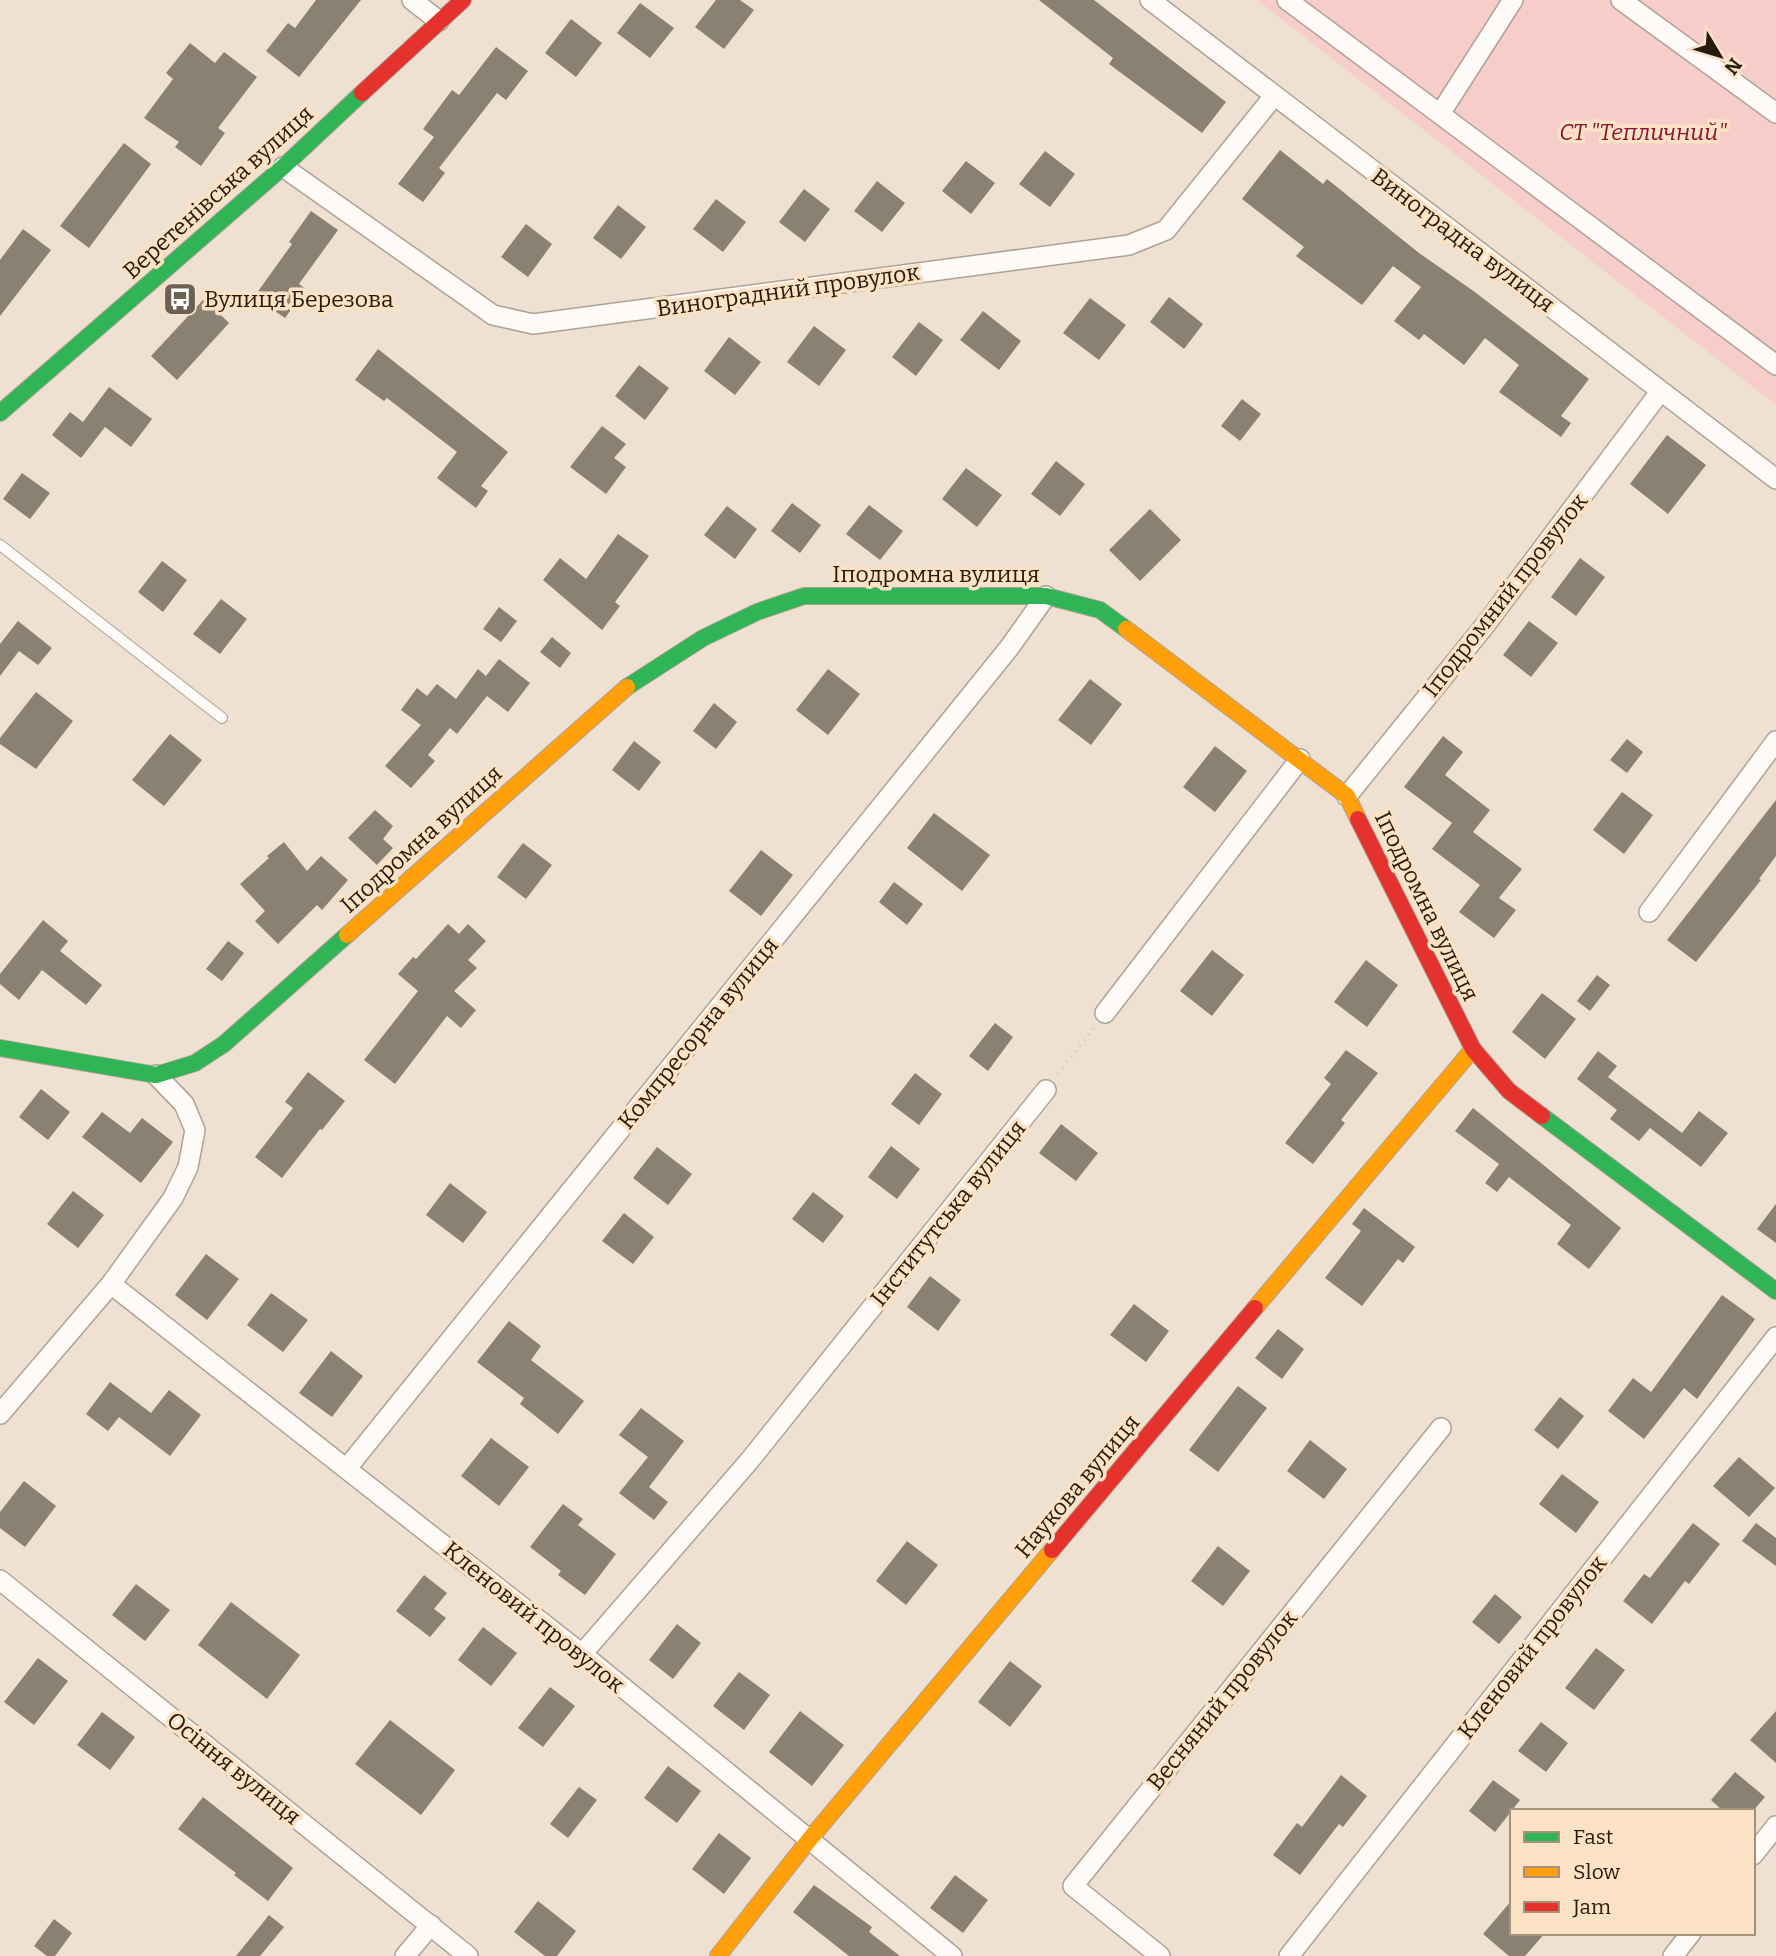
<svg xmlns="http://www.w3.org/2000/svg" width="1776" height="1956" font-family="Bitter,serif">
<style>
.green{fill:#f7cdc9}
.building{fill:#8a8172}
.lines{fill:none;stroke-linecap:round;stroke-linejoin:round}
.lane-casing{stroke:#aea294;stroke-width:12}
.street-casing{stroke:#aea294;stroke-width:22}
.fast-casing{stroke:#aea294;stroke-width:18}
.slow-casing{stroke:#aea294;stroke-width:18}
.jam-casing{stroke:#aea294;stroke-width:18}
.path{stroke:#d7d3ce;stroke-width:3.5;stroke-dasharray:2 5;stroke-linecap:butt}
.lane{stroke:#fdfaf8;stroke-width:10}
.street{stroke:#fdfaf8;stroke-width:19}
.fast{stroke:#30b455;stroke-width:16}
.slow{stroke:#ff9f0a;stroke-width:16}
.jam{stroke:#e5322d;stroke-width:16}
.labels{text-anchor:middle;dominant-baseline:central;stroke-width:7;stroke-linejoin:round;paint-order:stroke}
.park-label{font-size:23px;font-style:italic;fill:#8b1335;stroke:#fce2c4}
.street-label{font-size:23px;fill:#261b0d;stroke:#fce2c4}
.poi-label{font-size:23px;fill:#261b0d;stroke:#fce2c4;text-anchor:start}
</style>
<rect width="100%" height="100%" fill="#efe1d1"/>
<path class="green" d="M1257,0H1776V405Z"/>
<g class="building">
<path d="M316,0H361L299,77L266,51L288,23L295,28Z"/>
<path d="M716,0H740L754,10L724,49L695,27Z"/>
<path d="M1039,0H1094L1226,102L1202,133L1109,64L1113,58Z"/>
<path d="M640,3L674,28L650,58L617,33Z"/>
<path d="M571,19L602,43L576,77L545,53Z"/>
<path d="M190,43L215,63L224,52L257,77L218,128L225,133L201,166L175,147L179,142L144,118L173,79L166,73Z"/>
<path d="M496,47L528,71L506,100L497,93L439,168L445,173L423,202L398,184L434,137L423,129L452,90L459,95Z"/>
<path d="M124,143L151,164L89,248L60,226Z"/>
<path d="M1280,150L1323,184L1327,179L1419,253L1472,290L1589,379L1561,416L1571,423L1561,437L1499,392L1519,365L1485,338L1464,365L1424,334L1419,340L1394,321L1421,287L1393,266L1362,305L1296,256L1304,247L1242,199Z"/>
<path d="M1045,151L1075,174L1050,207L1019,184Z"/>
<path d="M966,161L995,183L971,214L942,191Z"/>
<path d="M877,181L905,203L882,232L854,211Z"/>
<path d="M804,189L830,209L805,242L779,222Z"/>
<path d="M716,199L746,222L723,252L693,229Z"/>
<path d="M618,205L646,227L621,259L593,238Z"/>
<path d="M311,211L338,230L299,284L306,289L285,318L254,297L292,244L289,242Z"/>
<path d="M526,224L552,244L528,277L501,257Z"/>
<path d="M23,229L51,250L0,316V260Z"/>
<path d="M1169,297L1203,324L1184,349L1150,322Z"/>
<path d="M1090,298L1126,325L1099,360L1063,333Z"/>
<path d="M204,299L229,323L177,380L151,356Z"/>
<path d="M983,311L1021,341L999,370L960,340Z"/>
<path d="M919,322L943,340L916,376L892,357Z"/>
<path d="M814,326L846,350L819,386L787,362Z"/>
<path d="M729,337L761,362L735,395L704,371Z"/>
<path d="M378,349L508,452L481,486L488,491L476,508L437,478L457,452L387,398L384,401L355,380Z"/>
<path d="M639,365L669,388L645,420L615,396Z"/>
<path d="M109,387L152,419L131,447L105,427L81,458L52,435L70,412L83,422Z"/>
<path d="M1242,399L1261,414L1240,441L1221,426Z"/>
<path d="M602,426L626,444L614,458L626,467L606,494L570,467Z"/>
<path d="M1667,435L1706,465L1668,514L1630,484Z"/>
<path d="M1056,461L1085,484L1060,516L1031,494Z"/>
<path d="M966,468L1002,495L977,527L942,499Z"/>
<path d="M22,473L50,493L30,519L3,499Z"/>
<path d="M792,503L821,525L800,553L771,531Z"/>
<path d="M869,505L903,531L880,560L846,534Z"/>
<path d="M727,506L757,529L735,559L704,535Z"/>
<path d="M1150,509L1181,540L1140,581L1109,550Z"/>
<path d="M618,534L649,556L615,602L620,606L602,630L543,580L560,558L586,579Z"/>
<path d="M1580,558L1605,577L1576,616L1551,597Z"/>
<path d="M162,561L187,580L163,612L138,592Z"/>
<path d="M221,599L247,619L220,654L193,634Z"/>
<path d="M499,607L517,621L501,642L483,629Z"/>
<path d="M18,621L52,648L38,665L19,651L0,676V644Z"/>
<path d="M1529,621L1558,643L1531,677L1503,655Z"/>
<path d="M552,637L571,653L560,668L540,652Z"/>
<path d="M499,659L530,683L508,712L487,696L457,734L450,728L428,755L435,761L411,788L385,766L421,725L401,710L417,688L427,696L437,684L456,699L478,669L486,676Z"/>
<path d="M828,669L860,694L828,735L796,710Z"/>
<path d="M1090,679L1122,704L1091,745L1058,720Z"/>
<path d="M36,692L73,721L36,769L0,744V738Z"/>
<path d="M714,703L737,722L716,749L693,731Z"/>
<path d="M170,734L202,760L164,806L132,780Z"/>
<path d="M1443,736L1463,752L1445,775L1490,810L1473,832L1522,869L1499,898L1516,910L1494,938L1459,912L1480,885L1432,849L1452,823L1404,787Z"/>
<path d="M1627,739L1643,752L1627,773L1610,760Z"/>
<path d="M634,741L661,762L639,791L612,770Z"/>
<path d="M1215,746L1247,771L1215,812L1183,787Z"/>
<path d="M1622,792L1653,815L1624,854L1593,830Z"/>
<path d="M1776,800V856L1759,879L1761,880L1696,962L1667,940Z"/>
<path d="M375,810L393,826L383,839L393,848L377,865L348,838Z"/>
<path d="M934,813L990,855L962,891L907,848Z"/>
<path d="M284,842L307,871L321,856L348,880L322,910L317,905L278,944L255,921L265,911L240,884L269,858L267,856Z"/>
<path d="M523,843L552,865L526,899L497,877Z"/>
<path d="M761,850L793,875L761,916L729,891Z"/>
<path d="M894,882L923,904L907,925L879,902Z"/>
<path d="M43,920L68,941L60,951L102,985L86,1005L42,970L19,1000L0,984V974Z"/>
<path d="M448,924L459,934L468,924L486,941L468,960L477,968L454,991L476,1010L461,1028L447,1016L395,1084L364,1060L418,991L398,974L413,957L416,959Z"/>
<path d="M228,941L244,953L222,981L206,969Z"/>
<path d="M1212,950L1244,975L1212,1016L1180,991Z"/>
<path d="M1366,960L1398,985L1367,1027L1334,1002Z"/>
<path d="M1597,975L1610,985L1590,1011L1577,1001Z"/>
<path d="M1542,993L1576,1019L1545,1059L1512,1032Z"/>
<path d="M995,1023L1013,1037L988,1071L969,1056Z"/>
<path d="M1346,1050L1378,1073L1341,1120L1345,1123L1313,1164L1285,1143L1331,1084L1324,1078Z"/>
<path d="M1598,1051L1617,1066L1608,1077L1682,1133L1699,1111L1728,1133L1701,1167L1650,1128L1639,1141L1610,1119L1617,1110L1577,1079Z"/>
<path d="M308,1072L345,1101L322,1130L320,1129L282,1178L255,1157L293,1108L285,1102Z"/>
<path d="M915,1073L942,1094L919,1125L891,1104Z"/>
<path d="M41,1089L70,1112L48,1140L19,1117Z"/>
<path d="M1473,1108L1621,1228L1589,1269L1557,1244L1571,1225L1509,1177L1497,1192L1485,1183L1499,1164L1455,1131Z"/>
<path d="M102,1112L130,1133L142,1118L173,1142L141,1183L82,1137Z"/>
<path d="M1061,1124L1098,1153L1076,1181L1039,1153Z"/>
<path d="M891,1146L920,1169L897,1199L868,1177Z"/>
<path d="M657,1147L692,1174L668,1205L633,1178Z"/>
<path d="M450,1183L487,1212L463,1243L426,1215Z"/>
<path d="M73,1191L104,1215L78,1248L47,1224Z"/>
<path d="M813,1192L844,1216L823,1243L792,1219Z"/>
<path d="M1776,1204V1243L1757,1229Z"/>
<path d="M1364,1208L1415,1247L1403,1263L1398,1259L1362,1306L1325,1278L1361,1231L1352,1224Z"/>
<path d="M624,1213L654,1237L633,1264L602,1241Z"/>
<path d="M206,1254L239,1279L207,1320L175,1295Z"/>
<path d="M930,1276L961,1300L938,1331L907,1307Z"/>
<path d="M271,1293L308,1320L283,1352L247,1325Z"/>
<path d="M1722,1295L1755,1319L1697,1399L1684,1388L1644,1439L1608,1411L1633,1378L1651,1392Z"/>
<path d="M1134,1304L1169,1331L1146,1362L1110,1335Z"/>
<path d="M509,1321L541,1346L531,1360L584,1401L558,1434L520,1404L524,1398L477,1362Z"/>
<path d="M1278,1329L1304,1349L1282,1379L1255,1358Z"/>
<path d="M331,1351L363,1376L332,1417L299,1393Z"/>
<path d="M110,1382L151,1413L169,1390L201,1415L170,1456L119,1417L108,1431L86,1414Z"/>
<path d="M1238,1386L1267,1408L1218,1472L1189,1450Z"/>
<path d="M1560,1397L1584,1416L1558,1449L1534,1430Z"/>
<path d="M641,1408L684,1441L649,1487L668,1502L654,1520L619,1493L648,1457L619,1435Z"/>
<path d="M491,1438L529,1467L499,1506L461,1476Z"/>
<path d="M1310,1440L1347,1469L1324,1499L1287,1471Z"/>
<path d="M1739,1457L1775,1488L1749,1517L1713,1486Z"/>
<path d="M1562,1474L1599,1502L1576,1533L1539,1504Z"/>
<path d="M24,1481L56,1506L25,1547L0,1528V1512Z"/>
<path d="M563,1504L583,1519L578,1525L616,1554L585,1595L558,1575L561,1571L530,1547Z"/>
<path d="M1693,1523L1720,1544L1689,1584L1685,1581L1652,1624L1623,1601L1644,1574L1650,1578Z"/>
<path d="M1756,1523L1776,1538V1566L1742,1541Z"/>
<path d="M907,1541L938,1565L906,1605L876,1581Z"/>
<path d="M1218,1546L1250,1571L1223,1606L1191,1581Z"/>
<path d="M424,1575L447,1593L434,1609L446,1618L430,1637L396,1611Z"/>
<path d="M136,1584L170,1610L145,1641L112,1615Z"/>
<path d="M1495,1594L1522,1617L1499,1644L1472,1622Z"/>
<path d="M231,1602L300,1655L267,1699L198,1645Z"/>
<path d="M677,1624L701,1643L673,1679L649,1660Z"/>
<path d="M483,1627L517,1653L491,1686L458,1660Z"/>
<path d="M1596,1648L1625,1670L1594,1710L1565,1688Z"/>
<path d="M38,1658L68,1681L34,1725L4,1702Z"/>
<path d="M1010,1661L1042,1686L1010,1727L978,1702Z"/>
<path d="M739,1672L770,1695L744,1730L713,1706Z"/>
<path d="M550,1687L575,1706L543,1747L518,1728Z"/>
<path d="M800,1711L844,1745L812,1786L769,1752Z"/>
<path d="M1776,1711V1763L1750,1740Z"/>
<path d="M102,1712L135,1737L110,1770L77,1745Z"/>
<path d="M390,1720L455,1770L421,1815L355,1764Z"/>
<path d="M1541,1722L1568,1743L1546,1772L1518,1751Z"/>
<path d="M668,1766L701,1791L677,1823L644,1798Z"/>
<path d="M1735,1772L1765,1797L1753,1811H1723L1711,1800Z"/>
<path d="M1341,1775L1367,1796L1343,1827L1339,1824L1300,1875L1273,1855L1297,1823L1302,1827Z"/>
<path d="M1493,1780L1520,1800L1495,1832L1469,1811Z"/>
<path d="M579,1787L597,1800L568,1838L550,1824Z"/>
<path d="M203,1797L293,1868L268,1901L234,1875L236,1873L178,1829Z"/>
<path d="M719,1833L751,1858L724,1894L692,1869Z"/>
<path d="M955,1875L988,1900L963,1933L930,1908Z"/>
<path d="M814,1885L872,1927L869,1932L900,1956H849L793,1912Z"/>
<path d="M1512,1900V1933H1545L1525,1956H1509L1483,1934Z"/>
<path d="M538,1901L576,1931L557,1956H545L514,1932Z"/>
<path d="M269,1915L284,1927L260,1956H236Z"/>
<path d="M54,1919L72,1933L55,1956H47L34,1946Z"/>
</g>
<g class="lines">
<g class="lane-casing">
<path id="lane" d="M0,545L222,718"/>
</g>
<g class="street-casing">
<g id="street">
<path d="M412,0L439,21"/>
<path d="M1150,0L1776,479"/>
<path d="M1287,0L1776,365"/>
<path d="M1621,0L1776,113"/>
<path d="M1440,114L1513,0"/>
<path d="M283,167L493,315L533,324L1129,245L1166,230L1274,96"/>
<path d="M1347,796L1486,624L1660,392"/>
<path d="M1649,912L1776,741"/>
<path d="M1105,1013L1300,759"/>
<path d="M111,1284L582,1654L952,1956"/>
<path d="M0,1414L111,1284L173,1198L188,1167L195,1130L184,1104L156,1075"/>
<path d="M347,1468L1009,648L1046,596"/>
<path d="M0,1580L468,1956"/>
<path d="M582,1654L750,1460L1046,1090"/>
<path d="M1753,1855L1776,1826"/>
<path d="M405,1956L431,1925"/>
<path d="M1160,1956L1073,1886L1441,1428"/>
<path d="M1289,1956L1776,1337"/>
<path d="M1673,1956L1691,1933"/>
</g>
</g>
<g class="fast-casing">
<g id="fast">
<path d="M0,413L283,167L362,93"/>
<path d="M627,687L703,638L757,612L804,596H1046L1100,610L1126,629"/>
<path d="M0,1048L156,1075L195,1063L224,1044L347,935"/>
<path d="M1542,1116L1776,1291"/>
</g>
</g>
<g class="slow-casing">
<g id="slow">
<path d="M1126,629L1347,796L1358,819"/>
<path d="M347,935L627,687"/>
<path d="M1255,1308L1473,1049"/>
<path d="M718,1956L809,1840L1052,1550"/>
</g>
</g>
<g class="jam-casing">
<g id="jam">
<path d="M362,93L463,0"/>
<path d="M1358,819L1473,1049L1509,1091L1542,1116"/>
<path d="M1052,1550L1255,1308"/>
</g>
</g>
<path class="path" d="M1058,1074L1094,1028"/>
<use href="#lane" class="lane"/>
<use href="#street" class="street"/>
<use href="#fast" class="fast"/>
<use href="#slow" class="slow"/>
<use href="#jam" class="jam"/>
</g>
<defs>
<g id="bus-square" transform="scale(1.75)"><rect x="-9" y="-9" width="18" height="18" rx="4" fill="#6c6052" stroke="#fce2c4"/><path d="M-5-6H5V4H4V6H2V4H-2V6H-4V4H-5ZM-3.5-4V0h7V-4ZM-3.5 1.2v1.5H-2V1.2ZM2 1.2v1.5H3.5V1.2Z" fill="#fff"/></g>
</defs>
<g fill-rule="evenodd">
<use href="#bus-square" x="180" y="299"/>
</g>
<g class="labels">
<g class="park-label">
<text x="1643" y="132">СТ "Тепличний"</text>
</g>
<g class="street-label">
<text transform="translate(218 192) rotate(-42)">Веретенівська вулиця</text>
<text transform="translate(1463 240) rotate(37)">Виноградна вулиця</text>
<text transform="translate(788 290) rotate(-8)">Виноградний провулок</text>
<text x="936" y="574">Іподромна вулиця</text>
<text transform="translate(1505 595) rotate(-52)">Іподромний провулок</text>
<text transform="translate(421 839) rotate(-42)">Іподромна вулиця</text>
<text transform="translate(1427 906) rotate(64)">Іподромна вулиця</text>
<text transform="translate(698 1033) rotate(-51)">Компресорна вулиця</text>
<text transform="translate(948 1213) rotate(-51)">Інститутська вулиця</text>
<text transform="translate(1077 1486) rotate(-50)">Наукова вулиця</text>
<text transform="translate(534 1617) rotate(39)">Кленовий провулок</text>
<text transform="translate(1532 1647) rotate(-52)">Кленовий провулок</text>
<text transform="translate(1222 1700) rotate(-51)">Весняний провулок</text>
<text transform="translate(234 1768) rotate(39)">Осіння вулиця</text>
</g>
<g class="poi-label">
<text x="204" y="299">Вулиця Березова</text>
</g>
</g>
<rect x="1510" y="1809" width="245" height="126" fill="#fce2c4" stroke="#a6927b" stroke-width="2"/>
<rect x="1524" y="1832" width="35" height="10" fill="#30b455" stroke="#a6927b" stroke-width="2"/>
<text x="1573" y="1844" font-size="21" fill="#261b0d">Fast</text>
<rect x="1524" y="1867" width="35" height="10" fill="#ff9f0a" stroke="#a6927b" stroke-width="2"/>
<text x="1573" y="1879" font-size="21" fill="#261b0d">Slow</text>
<rect x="1524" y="1902" width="35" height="10" fill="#e5322d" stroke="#a6927b" stroke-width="2"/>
<text x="1573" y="1914" font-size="21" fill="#261b0d">Jam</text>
<g transform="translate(1720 56) rotate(128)" stroke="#fce2c4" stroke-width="5" paint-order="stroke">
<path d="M0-5L12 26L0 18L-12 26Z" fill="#261b0d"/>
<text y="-10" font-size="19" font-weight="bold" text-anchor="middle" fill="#261b0d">N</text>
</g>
</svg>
